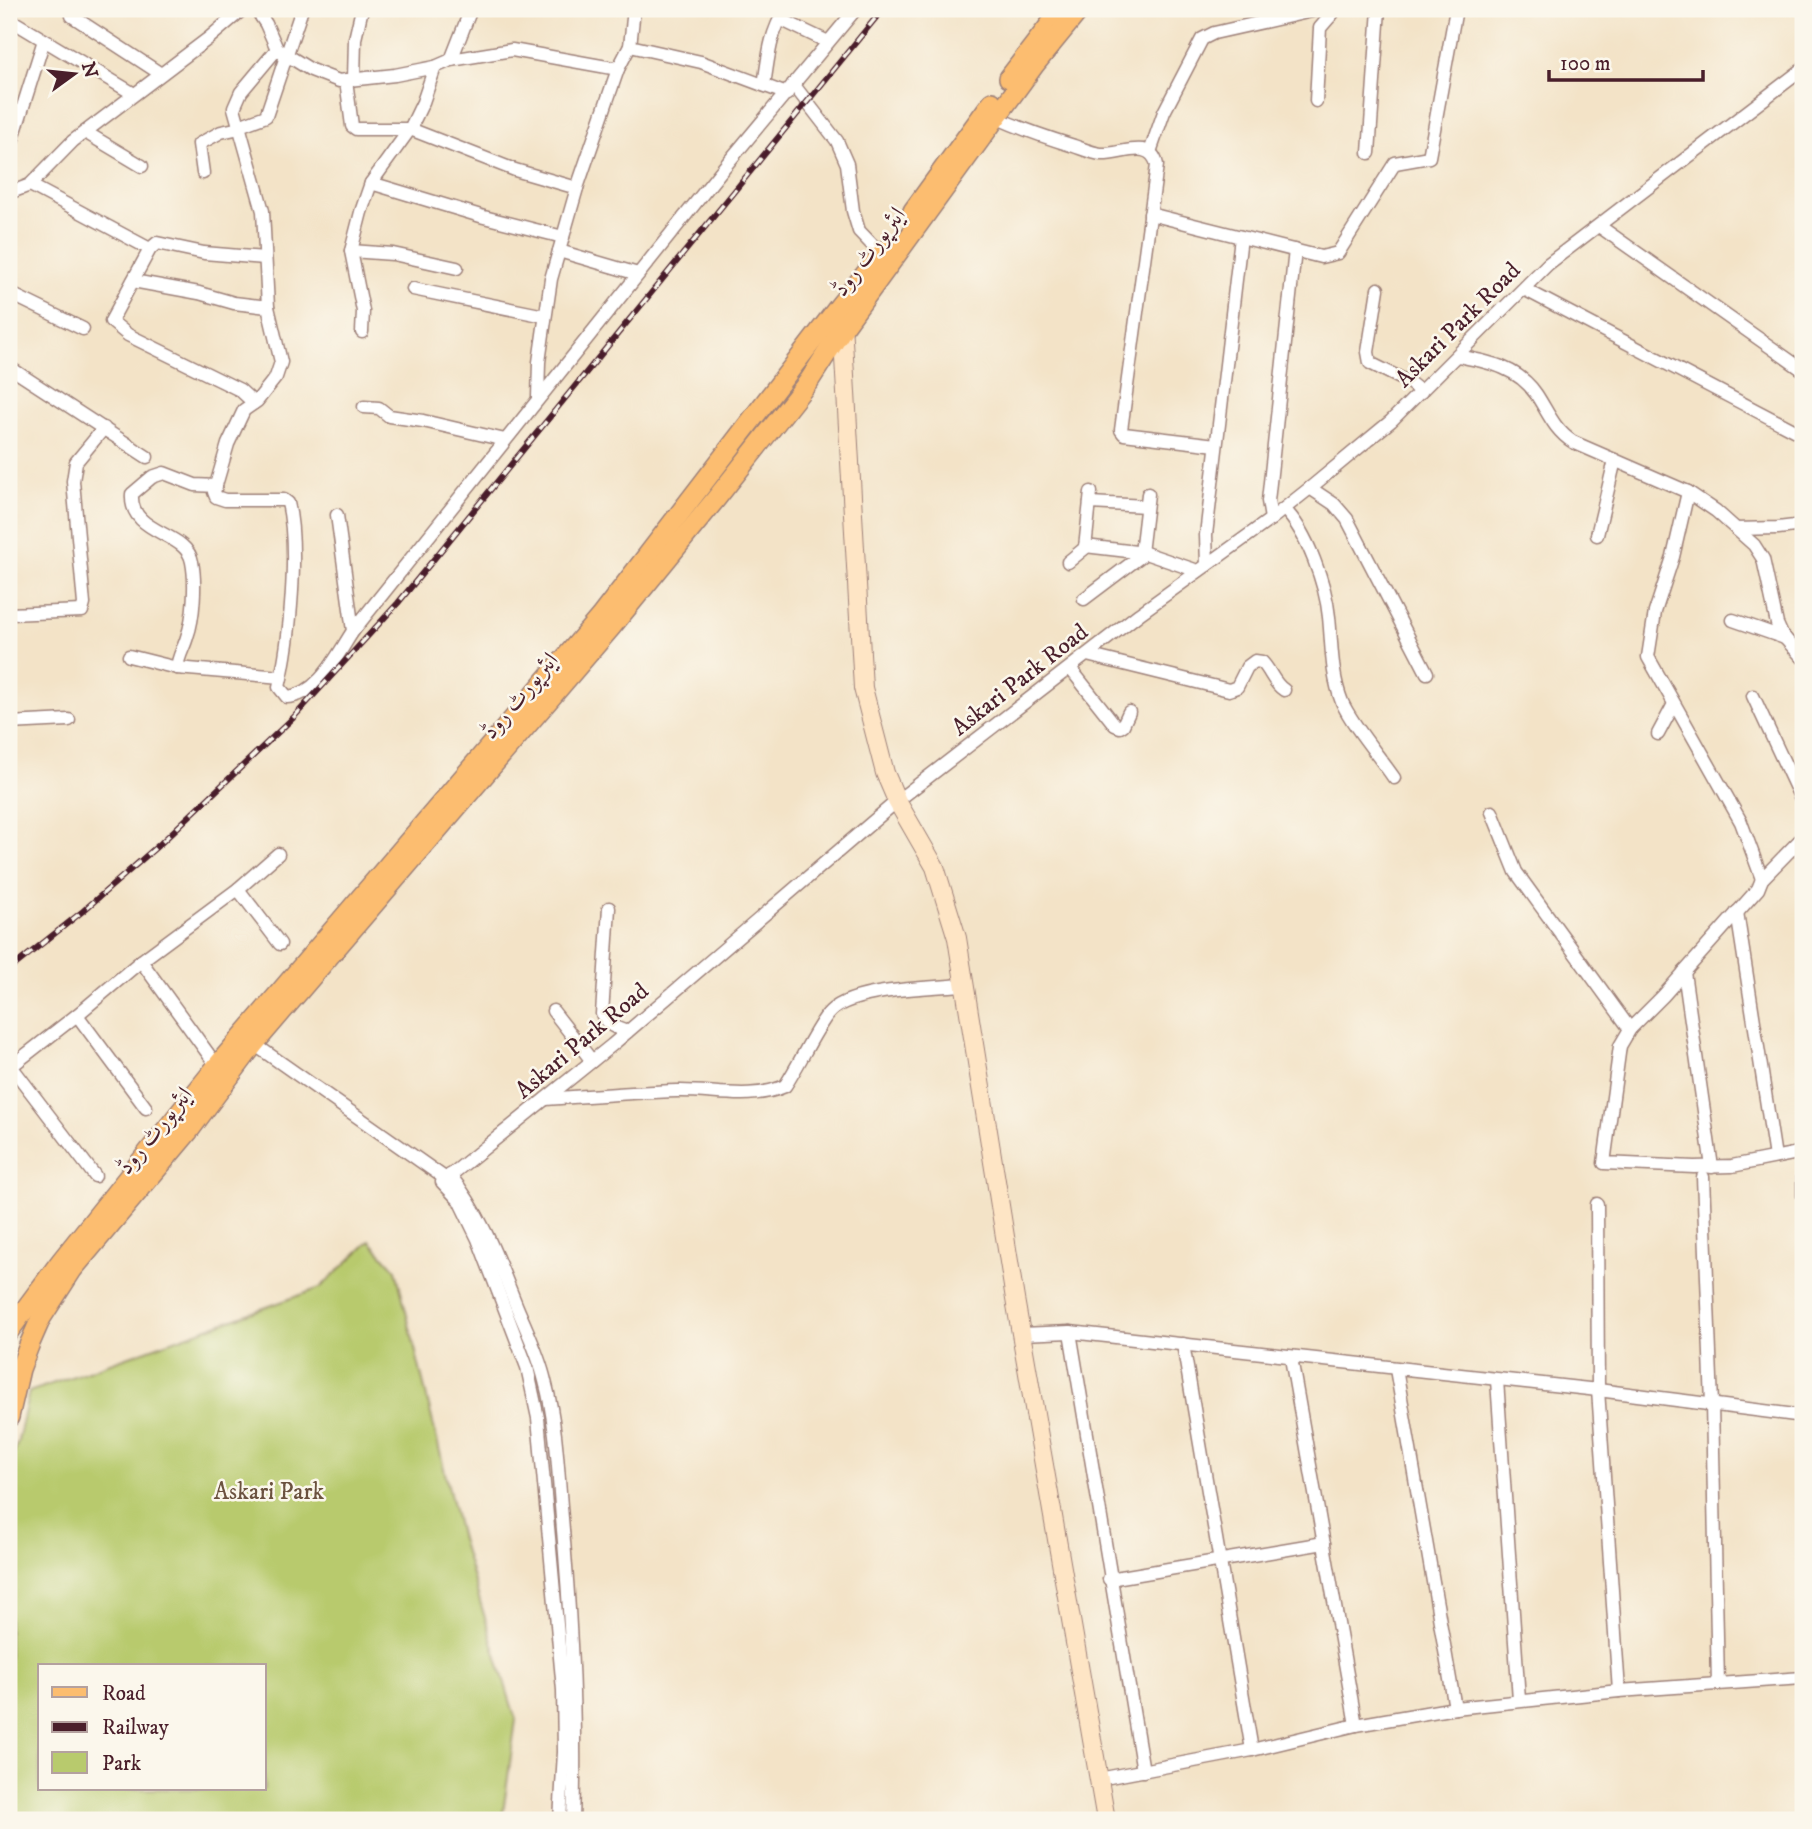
<svg xmlns="http://www.w3.org/2000/svg" width="1812" height="1829" font-family="'IM FELL DW Pica',Amiri,serif">
<style>
.green{fill:#b8ca6d;stroke:#81744c;stroke-width:2;fill-rule:evenodd}
.lines{fill:none;stroke-linecap:round;stroke-linejoin:round}
.street-casing{stroke:#9e8179;stroke-width:15}
.secondary-casing{stroke:#9e8179;stroke-width:20}
.primary-casing{stroke:#9e8179;stroke-width:22}
.street{stroke:#fff;stroke-width:12}
.secondary{stroke:#fee5c5;stroke-width:18}
.primary{stroke:#fcbd6f;stroke-width:19}
.rail-casing{stroke:#4a1f2b;stroke-width:6}
.rail{stroke:#fbf7ec;stroke-width:3.5;stroke-dasharray:10;stroke-linecap:butt}
.labels{text-anchor:middle;dominant-baseline:central;stroke-width:5;stroke-linejoin:round;paint-order:stroke}
.street-label{font-size:24px;fill:#4a1f2b;stroke:#fbf7ec}
.park-label{font-size:24px;fill:#6b523f;stroke:#fbf7ec}
</style>
<rect width="100%" height="100%" fill="#fbf7ec"/>
<filter id="ink" filterUnits="userSpaceOnUse"><feTurbulence type="fractalNoise" baseFrequency=".0143" numOctaves="2"/><feDisplacementMap in="SourceGraphic" scale="14" xChannelSelector="R" yChannelSelector="G"/><feConvolveMatrix kernelMatrix="1 2 1 2 8 2 1 2 1" color-interpolation-filters="sRGB"/></filter>
<filter id="wash" filterUnits="userSpaceOnUse"><feTurbulence type="fractalNoise" baseFrequency=".00686" numOctaves="4" result="noise"/><feDisplacementMap in="SourceGraphic" scale="28" xChannelSelector="R" yChannelSelector="G"/><feGaussianBlur stdDeviation="1.57" result="paint"/><feColorMatrix in="noise" values="0 0 0 0 0 0 0 0 0 0 0 0 0 0 0 0 0 1.4 0 .05"/><feComposite in="paint" operator="in"/></filter>
<g filter="url(#wash)">
<rect width="100%" height="100%" fill="#f3e3c7"/>
<path class="green" d="M370,1241L396,1270L461,1539L516,1720L502,1820H9V1468L18,1441L29,1392L320,1288ZM40,1666H264V1789H40Z"/>
</g>
<g filter="url(#ink)">
<g class="lines">
<g class="street-casing">
<g id="street">
<path d="M256,9L266,24L277,49L311,70L339,81L395,75L435,67L451,60L512,50L618,69"/>
<path d="M72,16L161,74"/>
<path d="M9,19L134,94"/>
<path d="M780,19L828,42"/>
<path d="M630,46L701,62L787,94"/>
<path d="M277,49L241,92L234,108L263,211L268,307L281,362L276,377L257,401L244,410L228,444L214,492L216,497L225,500H284L288,503C299,548 290,641 279,687L287,697C319,695 337,655 353,631L337,515"/>
<path d="M451,60L471,9"/>
<path d="M354,79L355,39L362,9"/>
<path d="M346,80L352,126L356,129H410L515,170L577,188"/>
<path d="M793,84L837,141L847,164L853,211L859,231L882,255"/>
<path d="M764,85C769,54 769,38 785,9"/>
<path d="M1316,101L1320,28L1333,13"/>
<path d="M997,118C1022,129 1048,138 1074,146C1083,149 1092,153 1101,154C1119,156 1151,137 1157,165L1121,430L1124,434L1216,445"/>
<path d="M239,126L266,116L302,9"/>
<path d="M85,132L142,166"/>
<path d="M9,151L44,40"/>
<path d="M1150,152L1164,112L1202,39L1214,33L1321,9"/>
<path d="M1369,153L1379,9"/>
<path d="M203,173L199,144L221,132L240,128"/>
<path d="M371,183L484,217L563,237"/>
<path d="M30,185L150,249"/>
<path d="M9,193L30,185L73,141L209,38L243,9"/>
<path d="M1150,214L1321,257L1338,253L1395,163L1429,157L1456,9"/>
<path d="M1599,226L1803,370"/>
<path d="M351,251L393,254L457,268"/>
<path d="M559,251L638,274"/>
<path d="M133,281L199,293L234,303L268,307"/>
<path d="M413,289L545,316"/>
<path d="M1378,289L1368,352L1370,363L1410,383L1421,392"/>
<path d="M1524,289L1803,435"/>
<path d="M9,293L83,329"/>
<path d="M362,332L363,311L351,251L361,212L371,183L410,129L423,102L435,67"/>
<path d="M1458,356C1488,362 1518,367 1536,394C1548,412 1554,430 1573,442L1688,492L1716,511L1754,545L1763,559L1777,624L1782,635L1803,658"/>
<path d="M15,371L147,457"/>
<path d="M538,398L539,362L551,279L577,188L618,69L630,46L634,9"/>
<path d="M254,403L240,390L128,335L111,321L150,249L157,243L204,253L265,258"/>
<path d="M364,407L379,408L389,416L423,421L505,440"/>
<path d="M1310,488L1334,504L1347,519L1427,673"/>
<path d="M1688,492L1673,557L1655,612L1648,657L1741,822L1762,879"/>
<path d="M1090,503L1146,506"/>
<path d="M1284,509C1307,531 1326,586 1329,617C1332,646 1331,674 1342,702C1352,725 1379,756 1394,778"/>
<path d="M1271,519L1268,501L1295,250"/>
<path d="M1736,529L1778,528L1803,525"/>
<path d="M1597,535L1615,460"/>
<path d="M1085,546L1145,553L1198,571"/>
<path d="M1141,553L1148,494"/>
<path d="M1068,562L1085,548L1091,492"/>
<path d="M1207,565L1206,535L1241,237"/>
<path d="M1084,599L1145,553"/>
<path d="M9,614L82,611L84,604L73,481L76,462L104,428"/>
<path d="M1733,620L1785,638"/>
<path d="M353,631L721,171L856,9"/>
<path d="M1087,655L1229,690L1237,687L1247,667L1255,661L1262,662C1271,671 1273,683 1284,690"/>
<path d="M129,656L177,668L281,677"/>
<path d="M177,668C178,656 184,648 187,637C194,618 196,582 192,562C187,531 129,535 132,494L152,477L164,473L195,485L216,486"/>
<path d="M1070,668L1115,725L1120,727L1123,725L1129,712"/>
<path d="M1753,696L1803,803"/>
<path d="M9,723L69,720"/>
<path d="M1658,734L1674,704"/>
<path d="M1492,812L1516,872L1630,1029"/>
<path d="M1803,837L1762,879L1758,889L1663,996L1630,1029L1620,1046L1604,1163L1694,1167L1732,1166L1803,1152"/>
<path d="M238,889L280,944"/>
<path d="M609,908L602,1014C606,1025 617,1028 627,1032"/>
<path d="M1737,912L1775,1157"/>
<path d="M141,961L217,1066"/>
<path d="M1684,972L1712,1167"/>
<path d="M553,1011L592,1061"/>
<path d="M77,1015L146,1108"/>
<path d="M254,1044L446,1179L612,1045L897,801L1139,614L1271,519L1310,488L1391,421L1548,264L1803,69"/>
<path d="M11,1066L95,1176"/>
<path d="M9,1068L77,1015L141,961L238,889L278,854"/>
<path d="M546,1099C590,1096 634,1092 677,1091C714,1090 750,1101 785,1086C800,1063 811,1037 827,1015C847,988 930,988 963,985"/>
<path d="M1803,1152V1196"/>
<path d="M450,1175C482,1215 498,1260 517,1307C527,1331 539,1355 545,1381C557,1425 558,1473 562,1518C571,1619 577,1719 573,1820"/>
<path d="M1703,1177L1712,1404L1718,1684"/>
<path d="M446,1179L442,1182L459,1200L478,1239L527,1367L538,1418L563,1690L564,1752L560,1820"/>
<path d="M1597,1204L1598,1390L1619,1691"/>
<path d="M1070,1332L1143,1771"/>
<path d="M1021,1334L1070,1332L1598,1390L1803,1416"/>
<path d="M1183,1344L1252,1750"/>
<path d="M1291,1358L1356,1725"/>
<path d="M1396,1369L1455,1708"/>
<path d="M1497,1380L1519,1700"/>
<path d="M1109,1579L1324,1543"/>
<path d="M1099,1779L1252,1750L1356,1725L1455,1708L1619,1691L1803,1678"/>
</g>
</g>
<g class="secondary-casing">
<path id="secondary" d="M842,323L863,688L885,773L897,801L935,867L957,938L1015,1299L1106,1820"/>
</g>
<g class="primary-casing">
<g id="primary">
<path d="M1009,78L1062,9"/>
<path d="M913,211L992,102"/>
<path d="M9,1331L61,1261L217,1066L600,617L840,305L885,250"/>
<path d="M9,1417L20,1369L30,1343L41,1318L72,1270L188,1132L254,1044L612,626L715,500L809,381L843,328L1035,64L1080,9"/>
</g>
</g>
<use href="#street" class="street"/>
<use href="#secondary" class="secondary"/>
<use href="#primary" class="primary"/>
<g class="rail-casing">
<path id="rail" d="M9,970L83,911L161,843L293,718L398,603L883,9"/>
</g>
<use href="#rail" class="rail"/>
</g>
</g>
<g class="labels">
<g class="street-label">
<text transform="translate(869 252) rotate(-53)">ایئرپورٹ روڈ</text>
<text transform="translate(1458 325) rotate(-45)">Askari Park Road</text>
<text transform="translate(1020 680) rotate(-38)">Askari Park Road</text>
<text transform="translate(520 696) rotate(-50)">ایئرپورٹ روڈ</text>
<text transform="translate(582 1041) rotate(-40)">Askari Park Road</text>
<text transform="translate(155 1131) rotate(-51)">ایئرپورٹ روڈ</text>
</g>
<g class="park-label">
<text x="269" y="1492">Askari Park</text>
</g>
</g>
<rect width="1812" height="1829" fill="none" stroke="#fbf7ec" stroke-width="35"/>
<rect x="38" y="1664" width="228" height="126" fill="#fbf7ec" stroke="#b4a19f" stroke-width="2"/>
<rect x="52" y="1687" width="35" height="10" fill="#fcbd6f" stroke="#b4a19f" stroke-width="2"/>
<text x="102" y="1700" font-size="21" fill="#4a1f2b">Road</text>
<rect x="52" y="1722" width="35" height="10" fill="#4a1f2b" stroke="#b4a19f" stroke-width="2"/>
<text x="102" y="1734" font-size="21" fill="#4a1f2b">Railway</text>
<rect x="52" y="1752" width="35" height="21" fill="#b8ca6d" stroke="#b4a19f" stroke-width="2"/>
<text x="102" y="1770" font-size="21" fill="#4a1f2b">Park</text>
<g transform="translate(74 74) rotate(75)" stroke="#fbf7ec" stroke-width="5" paint-order="stroke">
<path d="M0-5L12 26L0 18L-12 26Z" fill="#4a1f2b"/>
<text y="-10" font-size="19" font-weight="bold" text-anchor="middle" fill="#4a1f2b">N</text>
</g>
<path d="M1549 70v10h154v-10" fill="none" stroke="#4a1f2b" stroke-width="3.5"/>
<text x="1560" y="70" font-size="21" fill="#4a1f2b" stroke="#fbf7ec" stroke-width="5" paint-order="stroke">100 m</text>
</svg>
